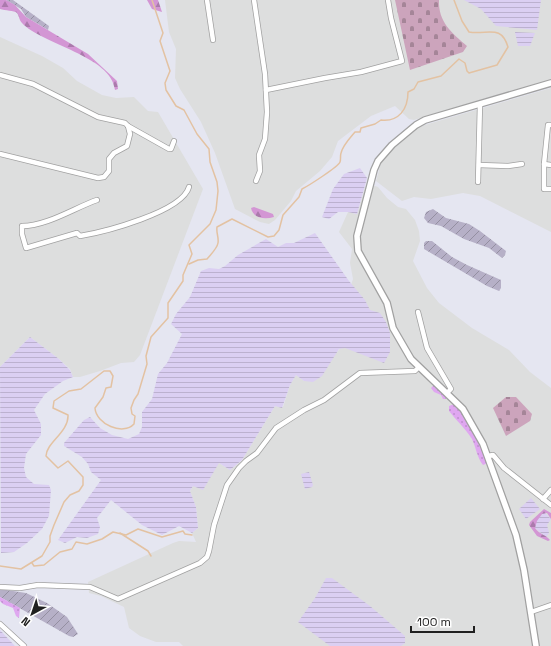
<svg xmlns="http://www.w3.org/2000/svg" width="551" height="646" font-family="'Space Grotesk',sans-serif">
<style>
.residential{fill:#dddede}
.construction{fill:url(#construction-furrows)}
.farmland{fill:url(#farmland-rules)}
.grass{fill:url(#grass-dots)}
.forest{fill:url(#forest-firs)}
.cemetery{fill:url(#cemetery-stones)}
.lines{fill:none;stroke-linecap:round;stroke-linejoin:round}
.stream{stroke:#e3c2a2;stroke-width:1.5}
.minor-casing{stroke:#a1a1a1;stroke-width:6}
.tertiary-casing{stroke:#a1a1a1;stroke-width:8}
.minor{stroke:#fff;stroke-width:4.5}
.tertiary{stroke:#fff;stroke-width:5.5}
</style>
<defs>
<pattern id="construction-furrows" width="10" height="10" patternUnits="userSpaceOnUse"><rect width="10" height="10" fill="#b6b0c7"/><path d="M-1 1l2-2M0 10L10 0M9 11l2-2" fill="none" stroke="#948fa1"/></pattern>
<pattern id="farmland-rules" width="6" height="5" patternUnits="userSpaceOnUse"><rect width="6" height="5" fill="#dbcff2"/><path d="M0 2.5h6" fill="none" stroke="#bcb1cf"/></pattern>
<pattern id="grass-dots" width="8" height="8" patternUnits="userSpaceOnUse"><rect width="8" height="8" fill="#dfa7f0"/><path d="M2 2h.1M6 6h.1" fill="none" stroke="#bf8fce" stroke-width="1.8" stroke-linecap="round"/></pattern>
<pattern id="forest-firs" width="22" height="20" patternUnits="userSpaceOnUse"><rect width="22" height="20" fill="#d396d4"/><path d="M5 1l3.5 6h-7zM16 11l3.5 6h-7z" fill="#ab7aac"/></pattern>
<pattern id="cemetery-stones" width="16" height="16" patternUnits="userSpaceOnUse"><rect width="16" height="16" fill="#cca4bc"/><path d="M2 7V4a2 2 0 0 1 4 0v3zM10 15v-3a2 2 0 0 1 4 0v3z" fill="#a58598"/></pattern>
</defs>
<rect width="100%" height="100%" fill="#e5e6f1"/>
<g class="residential">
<path d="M165,0H551V80L503,93L414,120L409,119L395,106L371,116L338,141L332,157L320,171L296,191L291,201L275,220L269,224L260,222L235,209L215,153L201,122L180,89L175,78L176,49L169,32Z"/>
<path d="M0,37L42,56L63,68L77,81L102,95L116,98L134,97L148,111L158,112L203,189L140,355L134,362L121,363L100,371L80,377H73L70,369L59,359L30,337L0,367Z"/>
<path d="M551,88V232L480,196L463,193L431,199L414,197L402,201L376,181L382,159L418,127Z"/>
<path d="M372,185L378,187L387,198L398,207L406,209L415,220L419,231L420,241L413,261L427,288L439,303L472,328L509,350L530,372L551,388V646H183L179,642H156L140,636L129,628L124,607L101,596L89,593L88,582L173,543L179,541L196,542L192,533L198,528L196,507L190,491L193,486L219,463L230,470L242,460L275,406L283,407L290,385L296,375L304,381L339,350L347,329L350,288L353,279L350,263L352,249L339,232L348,212L357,214L365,187Z"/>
</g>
<g class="construction">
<path d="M6,0H13L49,26L48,30L26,17L21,9Z"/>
<path d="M433,209L446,218L469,224L480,231L506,251L505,255L502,258L489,248L464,239L441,226L428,223L424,218L426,212Z"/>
<path d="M426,241H432L452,257L467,265L501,280V288L499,291L487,286L424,249V243Z"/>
<path d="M0,589L26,593L47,603L67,617L78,634L73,637L69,636L0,597Z"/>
</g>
<g class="farmland">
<path d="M464,0H541L537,30L496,26L481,9Z"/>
<path d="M515,32L535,33L530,46H518Z"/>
<path d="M360,168L367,178L357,214L348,212H338L329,219L322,217L333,189L344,174Z"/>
<path d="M315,233L349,281L365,300L370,310L380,313L386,322L390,333V352L384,363L345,348L339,349L322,376L313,382L304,381L296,375L290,385L282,408L275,406L242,460L230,470L219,463L203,490L193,486L190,491L196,507L198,528L192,533L179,526L162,535L142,525L111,500L97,518L100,527L98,534L87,538L77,537L65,543L58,540L101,480L91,472L88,464L82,457L64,446V443L84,420L90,417L100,428L112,435L128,439L139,434L142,427V412L152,399L158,374L167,363L182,334L171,324L176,314L190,297L201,271L209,268L219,269L225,266L238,255L266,239L278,247L286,243H294Z"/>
<path d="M30,337L59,359L70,370L73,377L63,381L45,394L34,410L41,424V435L26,454L24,468L26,477L34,484L49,485L51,490L49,516L42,529L27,543L14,552L1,553L0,367Z"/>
<path d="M309,472L313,485L312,487L305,489L301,474Z"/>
<path d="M531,498L540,509L526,519L519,509Z"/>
<path d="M544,512L551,519L547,525L549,533L546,537L535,528L536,521Z"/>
<path d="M326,578H332L370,606L405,636V643L401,646H330L298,622L315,598Z"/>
<path d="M0,630L15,646H0Z"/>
</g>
<g class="grass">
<path d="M434,385L445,395L446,399H443L441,395L434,392L431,388Z"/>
<path d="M454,404C470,414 481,445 488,463L483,465C477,458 476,447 472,439C465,428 456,420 449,411V406Z"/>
<path d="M0,597L20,608L19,618L16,616L13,608L3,604L0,601Z"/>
</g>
<g class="forest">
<path d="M0,0H6L15,5L26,17L88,54L117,81L118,89L115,90C112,56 41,44 22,23C19,20 19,15 17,13C14,10 5,11 0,9Z"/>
<path d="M147,0H158L162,12L152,9Z"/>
<path d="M254,207L273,214L274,217C264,220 253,218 251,208Z"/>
<path d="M544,509L551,513V519L547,513L542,514L537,521L535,528C539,534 546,535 550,540L548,541L537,536L529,525L530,522Z"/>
</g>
<g class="cemetery">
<path d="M395,0H439C438,22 452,33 467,46L463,52L410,70Z"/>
<path d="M506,397H516L532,414L530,421L506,436L493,408Z"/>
</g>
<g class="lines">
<g class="stream">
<path d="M189,264L198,260L207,259C210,255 217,249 218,243C219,237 216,233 217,227L232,219L268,237L274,236L279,230L283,215L299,197L302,189C308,186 338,167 340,162C341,160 340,156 341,153C343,145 350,138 355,132H360L361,128L375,124L381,120C399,122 408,109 408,92L414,89L418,82L441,76L459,59L465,63L467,71L469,73L497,65L508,47C501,24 488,35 469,32L462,21L454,0"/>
<path d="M120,533L148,551L151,556"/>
<path d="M32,563L34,566L44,565L60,552L72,549L76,542L87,544L102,539L113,532L126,535L138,529L162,537L183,531L185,534L192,535"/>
<path d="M0,566L21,569L42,556L50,542V536L54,525L64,502L70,495L79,491L83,485V477L68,461L58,468L46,456C46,443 69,432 68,415L53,408L54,401L69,391L81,389L104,371H110L113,376L111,387L106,388L103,397L95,408C96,424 123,436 134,424L135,416L132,414L131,408L134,400L138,394L147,364L146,356L151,337L168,318V303L183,281V275L192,254L189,245L210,224L216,210L218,191L217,182L210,162L209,149L197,134L184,110L176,106L166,90L165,83L170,71L160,41L163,33L152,0"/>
</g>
<g class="minor-casing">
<g id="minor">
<path d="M207,0L213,40"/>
<path d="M254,0L265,74L267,112L265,139L259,155L260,171L256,181"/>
<path d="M0,75L33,84L98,117L125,123L128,126L130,134L127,146L114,153L109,159V171L104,177L98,178L0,154"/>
<path d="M266,90L325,78L361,72L402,61L391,18L388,0"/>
<path d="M551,125H548L544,164V189H551"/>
<path d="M128,126L169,149H171L174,141"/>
<path d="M544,164L551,165"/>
<path d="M479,165L508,166L522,164"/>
<path d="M478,182L480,104"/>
<path d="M97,200C74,208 47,226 22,226V234L26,248L77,233L80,236C104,232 182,212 189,187"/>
<path d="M418,312L427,348L451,389L447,393"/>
<path d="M488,456L493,455L504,468L551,505"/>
<path d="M543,499L551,490"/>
<path d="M0,587L20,588L38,585L90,587L118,599L200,563L207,557L209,551L214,525L227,485L239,468L246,461L257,453L276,428L304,410L324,400L360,373L415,371L419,367"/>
<path d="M531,612L551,605"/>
<path d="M0,624L24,646"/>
</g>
</g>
<g class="tertiary-casing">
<path id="tertiary" d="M536,646L524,570L516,535L483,444L463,409L411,359L393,328L387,303L358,251L357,236L374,170L378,161L392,145L416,125L425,120L551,83"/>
</g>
<use href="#minor" class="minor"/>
<use href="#tertiary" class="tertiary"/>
</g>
<g transform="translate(32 614) rotate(220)" stroke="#ffffff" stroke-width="3" paint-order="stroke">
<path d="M0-3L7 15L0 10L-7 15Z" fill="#202020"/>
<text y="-6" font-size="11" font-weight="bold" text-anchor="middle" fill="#202020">N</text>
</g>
<path d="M411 626v6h63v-6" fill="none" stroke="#202020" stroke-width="2"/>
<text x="417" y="626" font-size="12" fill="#202020" stroke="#ffffff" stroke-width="3" paint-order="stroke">100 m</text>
</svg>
